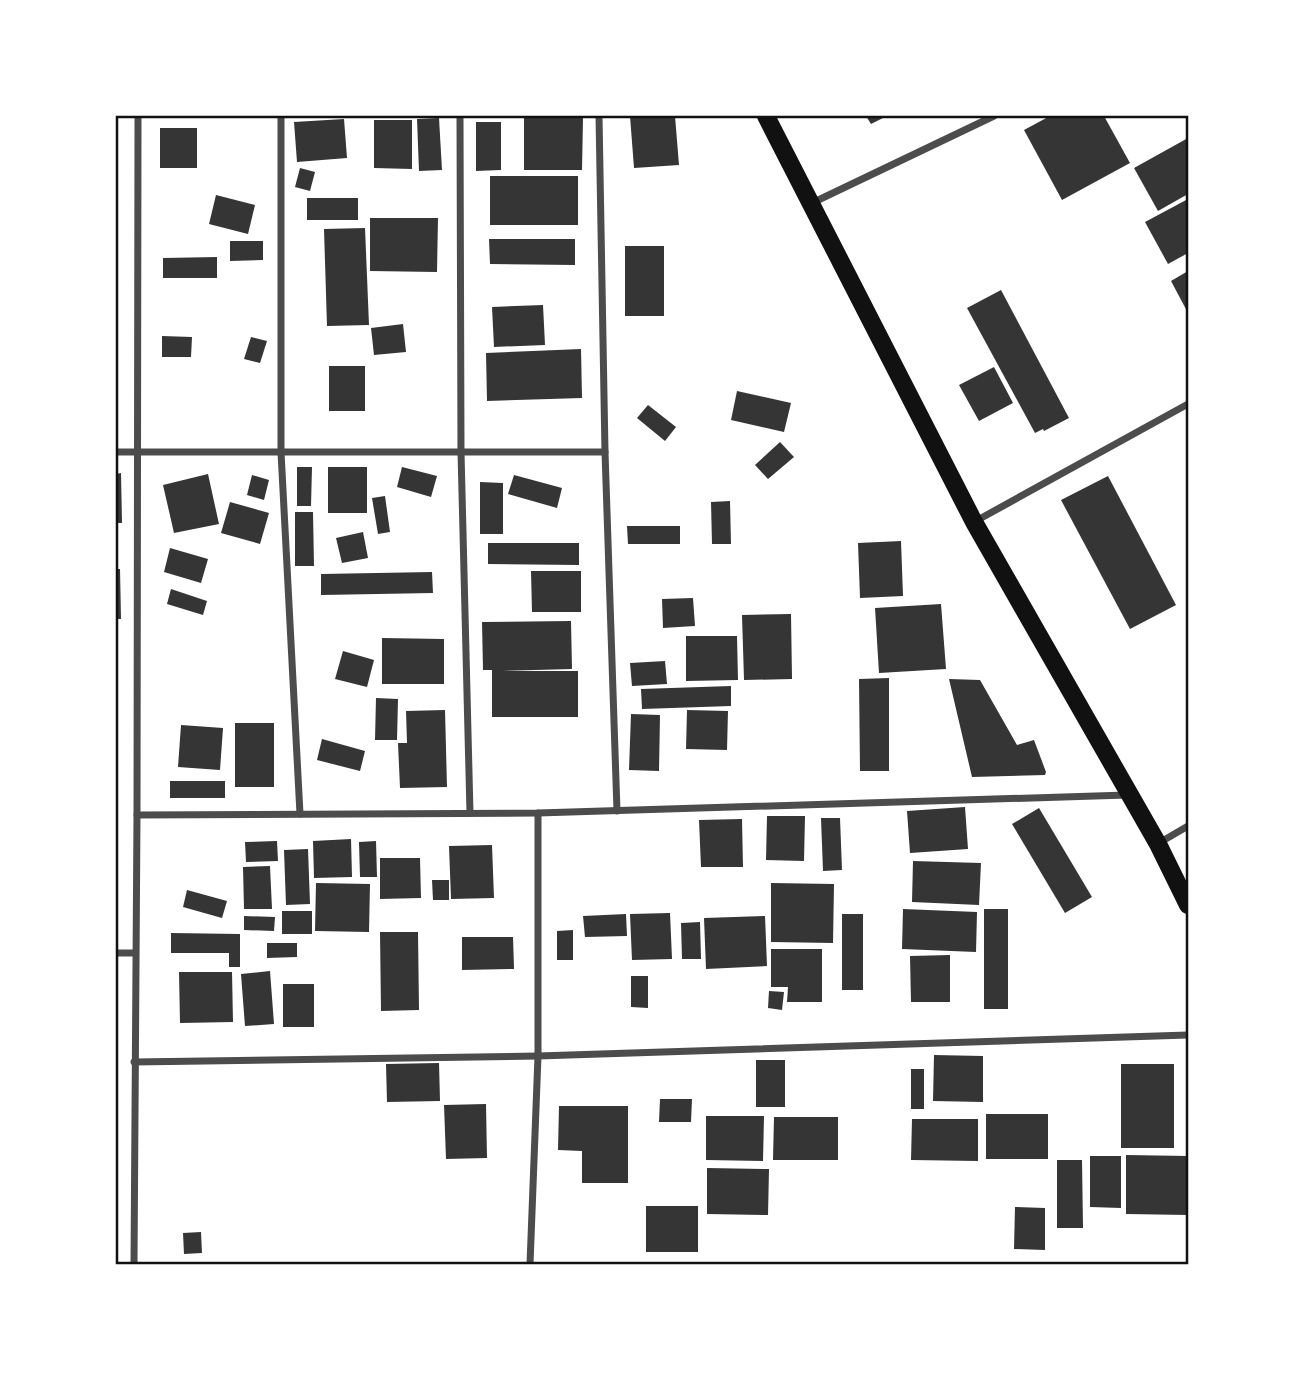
<svg xmlns="http://www.w3.org/2000/svg" width="1304" height="1380" font-family="Montserrat,sans-serif">
<style>
.building{fill:#353535}
.lines{fill:none;stroke-linecap:round;stroke-linejoin:round}
.minor{stroke:#4c4c4c;stroke-width:7}
.primary{stroke:#111;stroke-width:18}
.neatline{fill:none;stroke:#111;stroke-width:2.5}
</style>
<rect width="100%" height="100%" fill="#fff"/>
<g class="building">
<path d="M630,116H675L679,165L634,168Z"/>
<path d="M866,116H887L871,124Z"/>
<path d="M1050,116H1104L1130,163L1062,200L1024,130Z"/>
<path d="M439,118L442,170L419,171L417,119Z"/>
<path d="M524,118H583L582,170H524Z"/>
<path d="M344,119L347,158L297,162L294,122Z"/>
<path d="M374,120H412V169L374,168Z"/>
<path d="M476,122H501V170L476,171Z"/>
<rect x="160" y="128" width="37" height="40"/>
<path d="M1188,138V194L1158,211L1134,168Z"/>
<path d="M300,168L315,172L310,191L295,187Z"/>
<rect x="490" y="176" width="88" height="49"/>
<path d="M216,195L255,205L248,234L209,224Z"/>
<rect x="307" y="198" width="51" height="22"/>
<path d="M1188,199V253L1168,264L1145,222Z"/>
<path d="M370,218H438L437,272L370,271Z"/>
<path d="M365,228L369,325L327,326L324,229Z"/>
<path d="M489,239H575V265L490,264Z"/>
<path d="M230,241H263V260L230,261Z"/>
<rect x="625" y="246" width="39" height="70"/>
<path d="M217,257V278H163V258Z"/>
<path d="M1188,271V313L1171,281Z"/>
<path d="M1001,290L1069,418L1044,431L1043,429L1035,433L967,308Z"/>
<path d="M543,305L545,345L494,347L492,307Z"/>
<path d="M403,324L406,352L374,355L371,328Z"/>
<path d="M162,336L192,337L191,357H162Z"/>
<path d="M251,337L267,341L260,363L244,359Z"/>
<path d="M581,349L582,398L487,401L486,353Z"/>
<rect x="329" y="366" width="36" height="45"/>
<path d="M994,367L1013,403L979,421L959,385Z"/>
<path d="M737,391L791,403L784,432L731,420Z"/>
<path d="M648,405L676,427L665,441L637,418Z"/>
<path d="M780,442L794,457L768,479L755,465Z"/>
<path d="M297,467H312L311,506H297Z"/>
<rect x="328" y="467" width="39" height="46"/>
<path d="M402,467L437,476L431,497L397,487Z"/>
<path d="M121,473L122,523H116V474Z"/>
<path d="M208,474L219,524L174,533L163,485Z"/>
<path d="M252,475L269,480L264,500L247,495Z"/>
<path d="M514,475L562,488L557,508L508,494Z"/>
<path d="M1108,476L1176,605L1130,629L1061,500Z"/>
<path d="M480,482L503,483V534H480Z"/>
<path d="M385,496L390,532L378,534L372,498Z"/>
<path d="M730,501L731,544H712L711,502Z"/>
<path d="M230,502L269,513L260,544L221,533Z"/>
<path d="M295,512H313L314,566H295Z"/>
<path d="M627,526H680V544H628Z"/>
<path d="M363,532L368,558L342,563L336,538Z"/>
<path d="M901,541L903,596L860,598L858,543Z"/>
<path d="M488,543H579V565L488,564Z"/>
<path d="M170,548L208,559L201,583L164,572Z"/>
<path d="M116,569H120L121,619H116Z"/>
<path d="M531,571H581V612H532Z"/>
<path d="M432,572L433,593L321,595V574Z"/>
<path d="M171,589L207,601L203,615L167,604Z"/>
<path d="M693,598L695,626L663,628L662,599Z"/>
<path d="M941,604L946,669L879,673L875,608Z"/>
<path d="M791,614L792,679L744,680L742,615Z"/>
<path d="M571,621L572,669L502,671H578V717H492V670H483L482,622Z"/>
<path d="M686,636H737L738,680L686,681Z"/>
<path d="M382,638L444,639V684H382Z"/>
<path d="M343,651L374,660L367,687L335,679Z"/>
<path d="M665,661L667,684L632,686L630,663Z"/>
<path d="M889,678V771H860L859,679Z"/>
<path d="M949,679L980,680L1017,745L1034,740L1046,772L1045,775L972,777Z"/>
<path d="M731,686V706L642,709L641,689Z"/>
<path d="M376,698L398,699L397,740H375Z"/>
<path d="M445,710L447,787L400,788L398,743H407L406,711Z"/>
<path d="M687,710L728,711L727,750L686,749Z"/>
<path d="M631,714L660,715L659,771L629,770Z"/>
<rect x="235" y="723" width="39" height="64"/>
<path d="M181,725L223,728L220,770L178,767Z"/>
<path d="M322,739L365,751L360,771L317,760Z"/>
<rect x="170" y="781" width="55" height="17"/>
<path d="M965,807L968,849L910,853L907,811Z"/>
<path d="M1039,808L1092,897L1065,913L1012,824Z"/>
<path d="M767,816H805L804,861L766,860Z"/>
<path d="M821,818H840L842,870L823,871Z"/>
<path d="M742,819L743,867H701L699,820Z"/>
<path d="M351,839L352,877L314,878L313,841Z"/>
<path d="M277,841L278,861L246,862L245,842Z"/>
<path d="M376,841L377,877H360L359,842Z"/>
<path d="M492,845L494,898L451,899L449,846Z"/>
<path d="M308,849L310,904L286,905L284,850Z"/>
<path d="M380,858H420L421,898L380,899Z"/>
<path d="M913,861L981,863L979,905L912,902Z"/>
<path d="M270,866L272,909H244L243,867Z"/>
<path d="M432,880H449V900H433Z"/>
<path d="M316,883L370,884L369,932L315,931Z"/>
<path d="M771,883L834,884L833,943L771,942Z"/>
<path d="M187,890L227,901L222,918L183,907Z"/>
<path d="M903,909L977,912L976,952L902,949Z"/>
<rect x="984" y="909" width="24" height="100"/>
<rect x="282" y="911" width="30" height="23"/>
<path d="M670,913L672,959L632,960L630,914Z"/>
<path d="M626,914L627,936L585,937L583,916Z"/>
<rect x="842" y="914" width="21" height="76"/>
<path d="M244,916L275,917L274,931L244,930Z"/>
<path d="M765,916L767,966L706,969L704,918Z"/>
<path d="M700,922L701,959H682L681,923Z"/>
<path d="M573,930V960H557V931Z"/>
<path d="M380,932H418L419,1010L381,1011Z"/>
<path d="M171,933L240,934V967H229V953H171Z"/>
<path d="M462,937H513L514,969L462,970Z"/>
<path d="M267,943H297V957L267,958Z"/>
<path d="M771,949H822V1002H787L788,987H771Z"/>
<path d="M950,955V1002H911L910,956Z"/>
<path d="M270,971L274,1024L245,1026L241,974Z"/>
<path d="M179,972H232L233,1022L180,1023Z"/>
<path d="M631,976H648V1008L631,1007Z"/>
<rect x="283" y="984" width="31" height="43"/>
<path d="M769,991L784,992L782,1010L768,1008Z"/>
<path d="M934,1055L983,1056V1102L933,1101Z"/>
<rect x="756" y="1060" width="29" height="47"/>
<path d="M439,1063L440,1101L387,1102L386,1064Z"/>
<rect x="1121" y="1064" width="53" height="84"/>
<rect x="911" y="1069" width="13" height="40"/>
<path d="M660,1099H692L691,1122H659Z"/>
<path d="M486,1104L487,1158L446,1159L444,1105Z"/>
<path d="M559,1106H628V1183H582V1151L558,1150Z"/>
<rect x="986" y="1114" width="62" height="45"/>
<path d="M706,1116H764L763,1161L706,1160Z"/>
<path d="M774,1117H838V1160H773Z"/>
<path d="M912,1119H978V1161L911,1160Z"/>
<path d="M1126,1155L1188,1156V1215L1126,1214Z"/>
<path d="M1090,1156H1121V1208L1090,1207Z"/>
<path d="M1057,1160H1082L1083,1228H1057Z"/>
<path d="M707,1168L769,1169L768,1215L707,1214Z"/>
<rect x="646" y="1206" width="52" height="46"/>
<path d="M1015,1207L1045,1208V1250L1014,1249Z"/>
<path d="M201,1232L202,1253L184,1254L183,1233Z"/>
</g>
<g class="lines">
<g class="minor">
<path d="M281,116V452L300,814"/>
<path d="M460,116L461,452L470,813"/>
<path d="M599,116L605,452L617,811"/>
<path d="M812,203L994,116"/>
<path d="M116,452H605"/>
<path d="M974,522L1188,404"/>
<path d="M137,815L538,813L1127,795"/>
<path d="M1159,843L1188,826"/>
<path d="M116,953H135"/>
<path d="M134,1062L538,1056L1188,1035"/>
<path d="M134,1264L137,815L138,116"/>
<path d="M530,1264L538,1056V813"/>
</g>
<path class="primary" d="M766,116L974,522L1158,844L1188,905"/>
</g>
<rect width="1304" height="1380" fill="none" stroke="#ffffff" stroke-width="234"/>
<rect x="117" y="117" width="1070" height="1146" class="neatline"/>
</svg>
